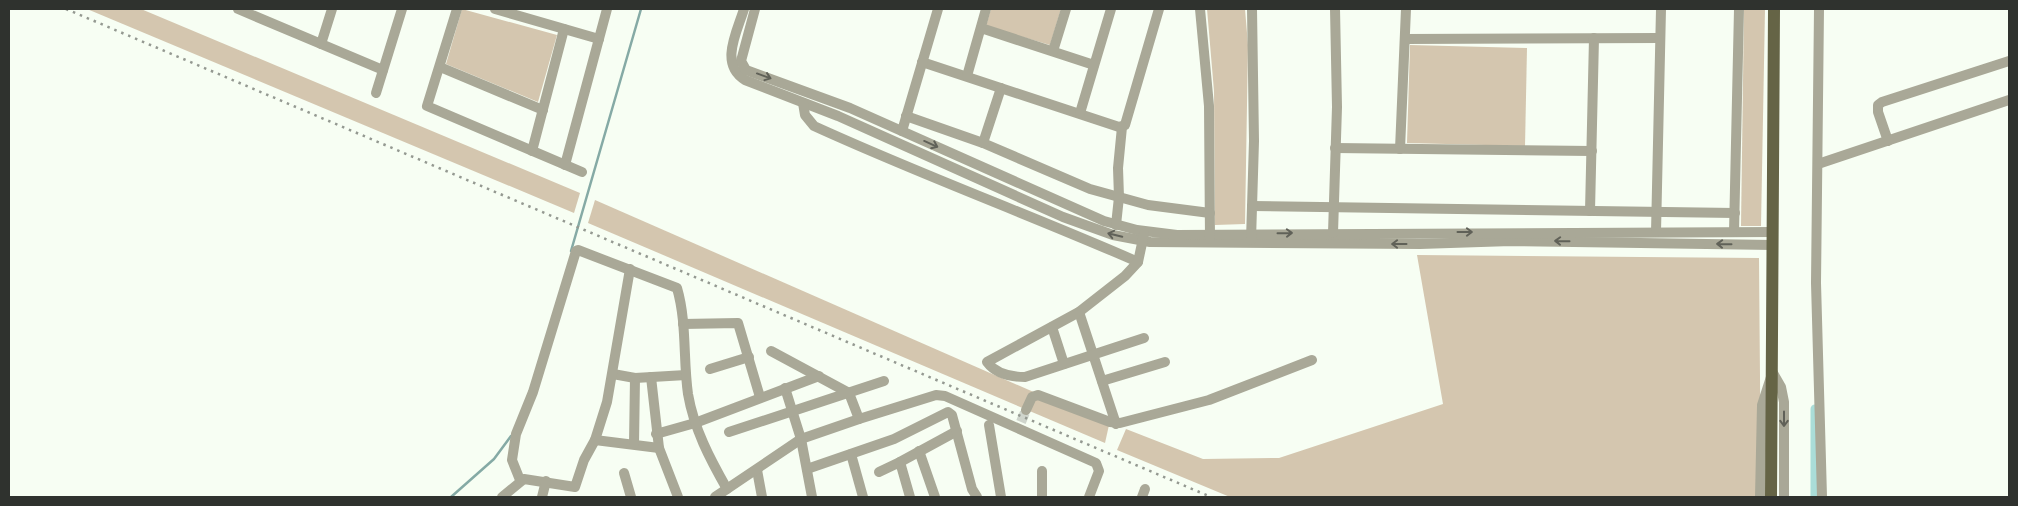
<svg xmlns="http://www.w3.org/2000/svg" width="2018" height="506" font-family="'Archivo Narrow',sans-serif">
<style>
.green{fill:#d4c6af}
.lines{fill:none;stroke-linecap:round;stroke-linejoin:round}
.stream{stroke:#85aaa5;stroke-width:2.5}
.canal{stroke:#aaddd8;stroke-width:9}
.minor-tunnel{stroke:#cfd5cc;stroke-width:10;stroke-dasharray:10 5;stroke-linecap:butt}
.minor{stroke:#a9a897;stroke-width:10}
.major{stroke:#656446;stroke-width:12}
.rail{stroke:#949991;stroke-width:2.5;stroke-dasharray:2.5 5;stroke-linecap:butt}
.oneway{stroke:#606158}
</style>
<rect width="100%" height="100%" fill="#f7fef3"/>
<g class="green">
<path d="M87,9H141L580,193L574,213Z"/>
<path d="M462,9L557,35L538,102L446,64Z"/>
<path d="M991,9H1061L1050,45L986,26Z"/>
<path d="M1207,9H1245L1248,45L1245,224L1215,225L1214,91Z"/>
<path d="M1744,9H1765L1761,226H1741Z"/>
<path d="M1410,45L1527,48L1525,146L1407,143Z"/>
<path d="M595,200L1109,425L1105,443L588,223Z"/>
<path d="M1417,255L1759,258L1761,497H1230L1117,450L1126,429L1203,459L1279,458L1443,404Z"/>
</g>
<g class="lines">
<g class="stream">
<path d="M571,251L641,9"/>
<path d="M451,497L494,459L511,436"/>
</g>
<path class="canal" d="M1815,497V409"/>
<path class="minor-tunnel" d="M1021,422L1026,410"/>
<g class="minor">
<path d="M238,9L383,70"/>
<path d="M457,9L427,106L582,172"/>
<path d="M495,9L599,39"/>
<path d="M744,9C737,32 719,64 745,80L838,116L1063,217L1113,235L1150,242L1420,244L1511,241L1773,245"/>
<path d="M755,9L741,61L746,70L850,108L1104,221L1137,230L1177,235L1773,232"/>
<path d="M1200,9L1209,106L1210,239"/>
<path d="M1819,9L1816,283L1822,497"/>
<path d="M981,28L1094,65"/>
<path d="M1405,39L1660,38"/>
<path d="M321,44L332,9"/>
<path d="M1053,51L1066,9"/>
<path d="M922,62L1119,127L1125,125L1159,9"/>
<path d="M440,67L543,110"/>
<path d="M967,76L986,9"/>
<path d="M376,93L402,9"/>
<path d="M803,103L805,115L814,126C921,175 1031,215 1138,262"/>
<path d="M1080,113L1111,9"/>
<path d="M906,116L983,143L1090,189L1148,205L1210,213"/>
<path d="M902,131L938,9"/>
<path d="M1888,141L1878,112V105L1882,102L2009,61"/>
<path d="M983,143L1001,88"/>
<path d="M1335,148L1592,151"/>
<path d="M1400,149L1406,9"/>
<path d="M532,151L564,29"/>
<path d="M1818,164L2009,100"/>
<path d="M565,165L607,9"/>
<path d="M1252,206L1735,213"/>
<path d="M1590,211L1594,38"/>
<path d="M1116,225L1119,197L1118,168L1122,127"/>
<path d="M1656,232L1661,9"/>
<path d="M1734,232L1739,9"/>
<path d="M1333,233L1337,107L1335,9"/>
<path d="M1251,240L1254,141L1252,9"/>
<path d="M1079,312L1116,424"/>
<path d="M683,324L738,323L760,397"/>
<path d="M1052,327L1064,364"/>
<path d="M1144,338L1025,377C1010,377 996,374 987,362L1079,312L1125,276L1138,262L1144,234"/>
<path d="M771,351L849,393L859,419"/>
<path d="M710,369L749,357"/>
<path d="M1773,373L1781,387L1784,402V497"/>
<path d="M613,374L635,378L686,375"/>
<path d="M651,377L659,448L678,497"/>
<path d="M1102,381L1165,362"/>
<path d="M785,388L801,439L812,497"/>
<path d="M1026,410L1032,397L1038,395L1110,422L1120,423L1209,400L1312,360"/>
<path d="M989,425L1001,497"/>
<path d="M729,432L884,381"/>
<path d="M656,434L695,423L819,376"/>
<path d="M595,440L659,448"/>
<path d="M634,444L635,378"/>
<path d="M919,451L935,497"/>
<path d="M851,454L863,497"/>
<path d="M900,462L957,431"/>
<path d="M807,469L894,439L948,412L952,415L972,489L977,497"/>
<path d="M757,470L762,497"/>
<path d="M879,472L900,462L910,497"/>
<path d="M624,473L631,497"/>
<path d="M520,480L512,460L516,434L533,392L576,251L578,250L677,288C687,322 683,360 688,394C694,429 710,459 727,489"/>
<path d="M502,497L524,479L575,487L584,460L595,440L607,402L630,269"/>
<path d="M542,497L546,481"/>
<path d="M715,497L801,439L859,419L936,395L945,396L1096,463L1099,471L1089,497"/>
<path d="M1042,497V471"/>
<path d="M1142,497L1145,489"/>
<path d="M1760,497L1762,405L1771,377"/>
</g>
<path class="major" d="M1771,497L1774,9"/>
<path class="rail" d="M66,9L1211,497"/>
</g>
<defs><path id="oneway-shaft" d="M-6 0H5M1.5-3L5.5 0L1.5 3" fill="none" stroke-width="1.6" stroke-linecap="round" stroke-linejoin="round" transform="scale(1.25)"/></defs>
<g class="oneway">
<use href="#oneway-shaft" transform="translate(764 76) rotate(20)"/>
<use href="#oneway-shaft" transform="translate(931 144) rotate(24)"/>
<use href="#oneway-shaft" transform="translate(1465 232)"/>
<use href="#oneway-shaft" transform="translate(1285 233) rotate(-1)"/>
<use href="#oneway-shaft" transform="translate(1115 235) rotate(-166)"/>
<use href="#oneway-shaft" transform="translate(1562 241) rotate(-179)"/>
<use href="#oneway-shaft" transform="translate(1399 244) rotate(-180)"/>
<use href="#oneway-shaft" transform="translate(1724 244) rotate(-179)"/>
<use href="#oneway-shaft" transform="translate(1784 419) rotate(90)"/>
</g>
<rect width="2018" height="506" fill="none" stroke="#2f322e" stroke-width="20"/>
</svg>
